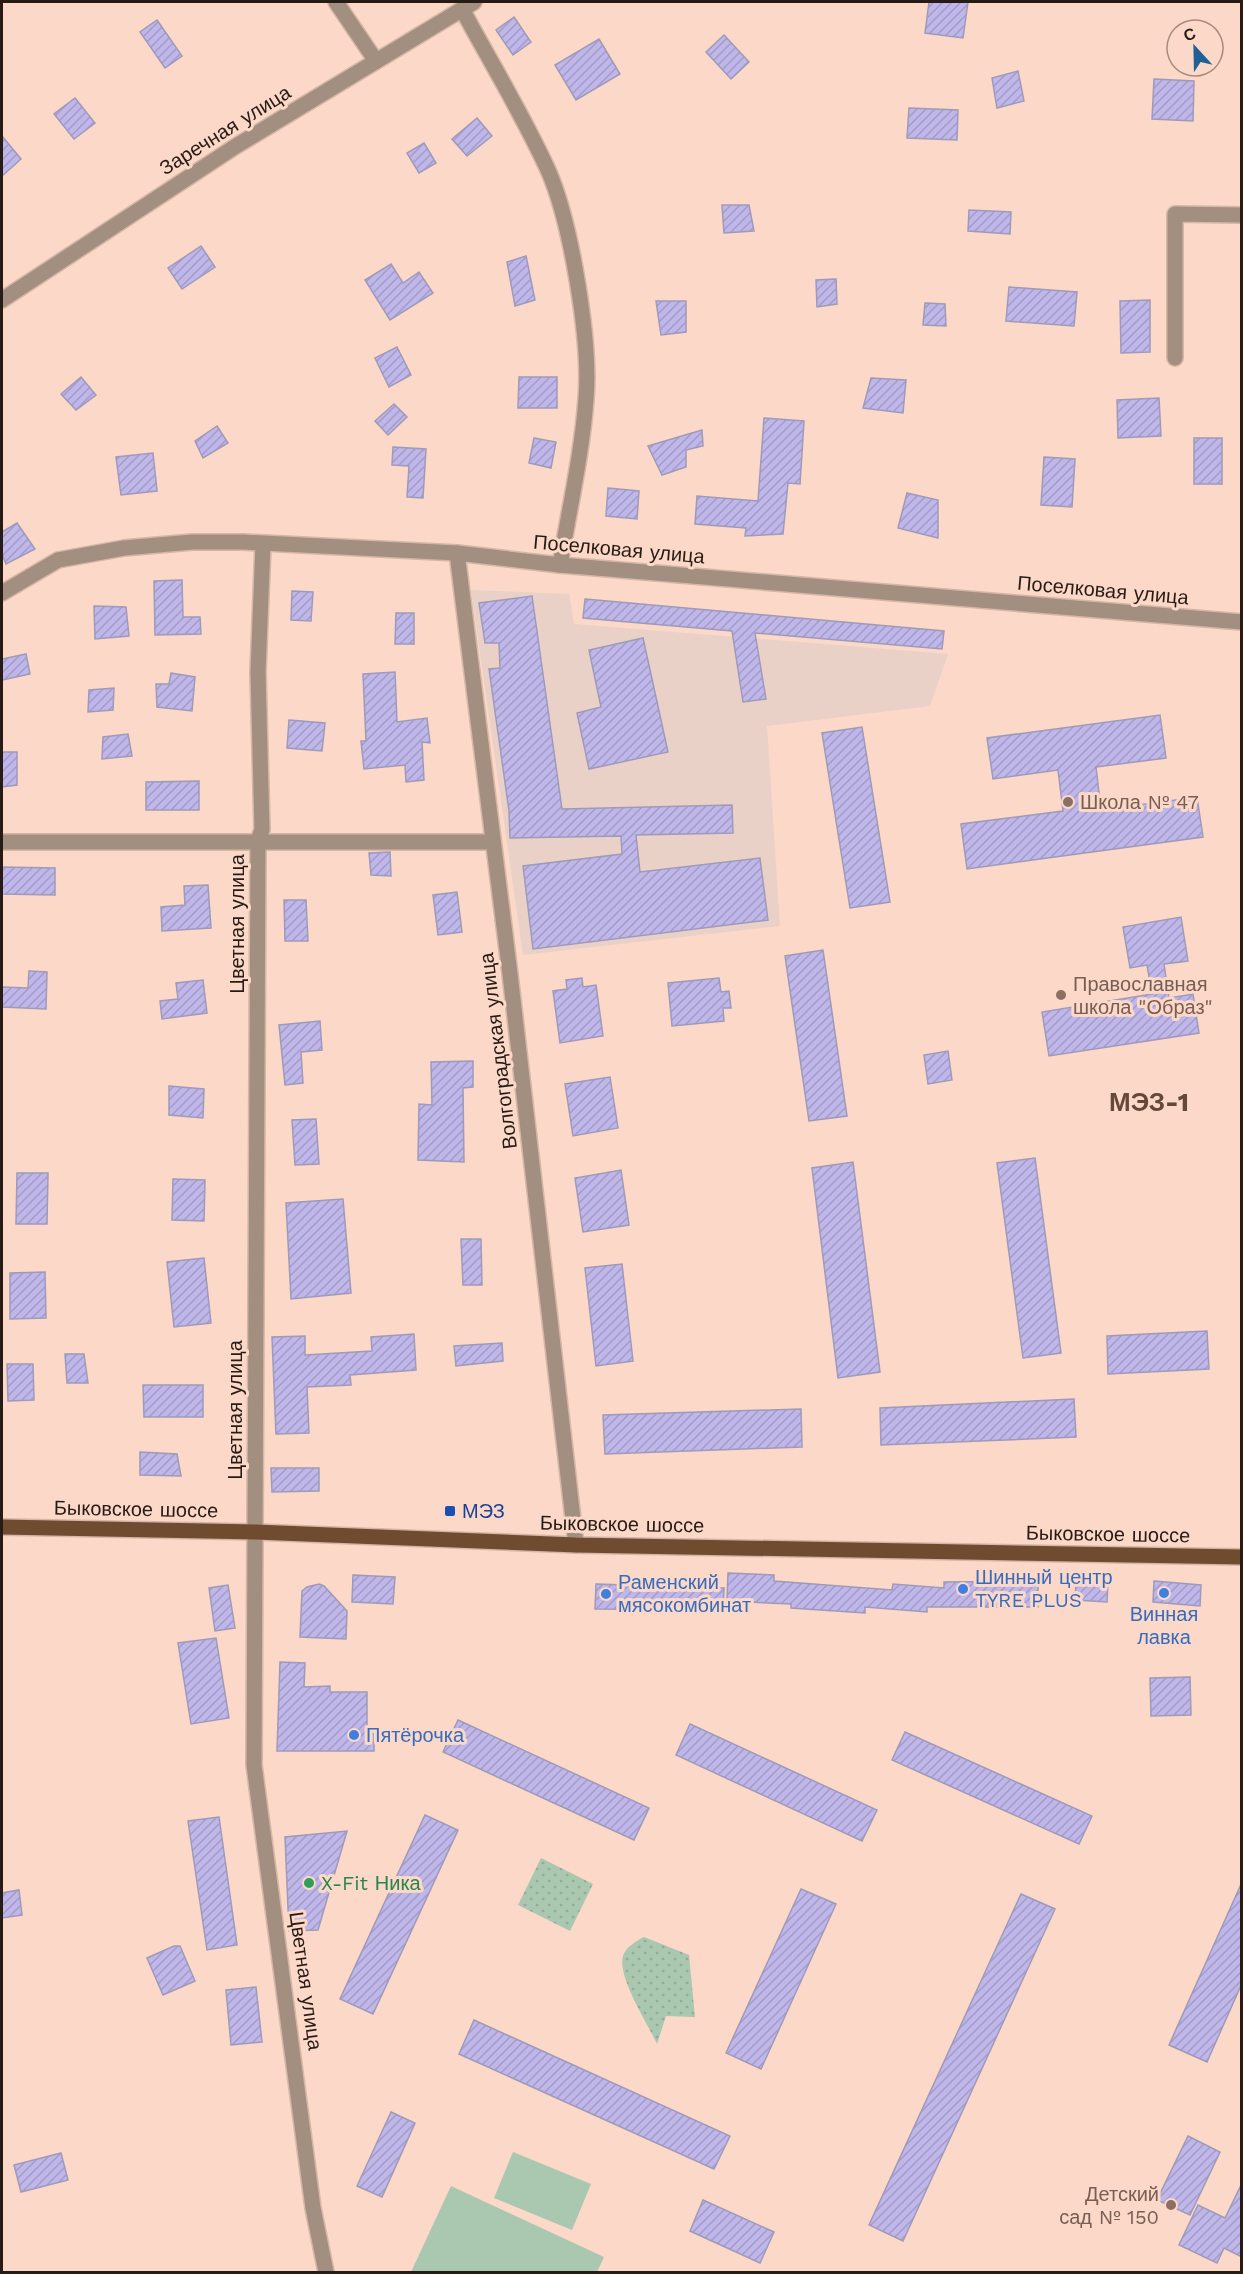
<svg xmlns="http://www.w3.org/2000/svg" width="1243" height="2274" font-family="'Work Sans',sans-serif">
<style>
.industrial{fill:#e9d1c7}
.park{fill:url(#park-dots)}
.garden{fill:#aac7b0}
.building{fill:url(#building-hatch);stroke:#9f9ab9;stroke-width:1.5}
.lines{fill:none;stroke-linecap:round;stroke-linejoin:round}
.minor-casing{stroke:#d5b6a7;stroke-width:18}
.major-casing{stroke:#d5b6a7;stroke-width:18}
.minor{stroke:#a38f7f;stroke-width:15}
.major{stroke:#6f4c30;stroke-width:15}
.education-dot{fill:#8d6e63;stroke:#fbd8c7;stroke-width:2}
.transit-dot{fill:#1a4fb4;stroke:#fbd8c7;stroke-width:2}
.shop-dot{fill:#3f7fe0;stroke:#fbd8c7;stroke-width:2}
.leisure-dot{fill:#2e9e5b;stroke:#fbd8c7;stroke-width:2}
.labels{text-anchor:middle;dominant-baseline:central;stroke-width:6;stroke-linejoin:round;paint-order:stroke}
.street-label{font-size:20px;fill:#271b15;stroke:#fbd8c7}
.education-label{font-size:20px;fill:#785e54;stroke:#fbd8c7;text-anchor:start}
.transit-label{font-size:20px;fill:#164399;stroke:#fbd8c7;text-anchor:start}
.shop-label{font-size:20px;fill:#366cbe;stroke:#fbd8c7;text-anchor:start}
.leisure-label{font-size:20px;fill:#27864d;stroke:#fbd8c7;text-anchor:start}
.district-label{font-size:26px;font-weight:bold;fill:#644839;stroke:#fbd8c7}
</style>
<defs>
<pattern id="park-dots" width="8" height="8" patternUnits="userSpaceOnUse" patternTransform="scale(1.5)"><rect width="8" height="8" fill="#aac7b0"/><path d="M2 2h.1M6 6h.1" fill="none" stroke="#92aa96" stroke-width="1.8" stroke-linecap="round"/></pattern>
<pattern id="building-hatch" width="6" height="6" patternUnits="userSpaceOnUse" patternTransform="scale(1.5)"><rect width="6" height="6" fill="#bfb6ea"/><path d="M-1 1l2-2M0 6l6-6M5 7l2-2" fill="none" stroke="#a49cc8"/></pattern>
</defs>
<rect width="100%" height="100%" fill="#fbd8c7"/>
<path class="industrial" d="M471,590L569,594L574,624L948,654L930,706L767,726L780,926L523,955Z"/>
<g class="park">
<path d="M541,1858L593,1884L570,1931L518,1905Z"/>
<path d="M644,1937L689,1955L695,2017L666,2016L657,2044C648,2024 617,1977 623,1956C626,1947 636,1941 644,1937Z"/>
</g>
<g class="garden">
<path d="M513,2152L591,2184L572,2230L494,2198Z"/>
<path d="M451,2186L604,2257L597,2272H411Z"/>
</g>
<g class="building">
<path d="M929,2H968L963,38L925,33Z"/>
<path d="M514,17L531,42L513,55L496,30Z"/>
<path d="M157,20L182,56L165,68L140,32Z"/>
<path d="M724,35L749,62L731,79L706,52Z"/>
<path d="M599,39L620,74L576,100L555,65Z"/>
<path d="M1018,71L1024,101L997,108L992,78Z"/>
<path d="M1154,79L1194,81L1193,121L1152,119Z"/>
<path d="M75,98L95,123L74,139L54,114Z"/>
<path d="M909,108L958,110L957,140L907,138Z"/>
<path d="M477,118L492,136L467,156L452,139Z"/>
<path d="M2,136L21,159L2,176Z"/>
<path d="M424,143L436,163L419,173L407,153Z"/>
<path d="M722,205H749L754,231L724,233Z"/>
<path d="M969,210L1011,212L1010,234L968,231Z"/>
<path d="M201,246L215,267L182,289L168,268Z"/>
<path d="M526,256L535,300L515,306L507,262Z"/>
<path d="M391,264L403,283L419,272L433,293L390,320L365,280Z"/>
<path d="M836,279L837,304L817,307L816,280Z"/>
<path d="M1009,287L1077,292L1074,326L1006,321Z"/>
<path d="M1150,300V352L1121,353L1120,301Z"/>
<path d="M656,301H686V332L661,335Z"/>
<path d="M925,303L945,304L946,326L923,325Z"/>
<path d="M397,347L411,375L389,387L375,358Z"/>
<path d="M81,377L96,395L76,410L61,394Z"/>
<path d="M519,377H557V408H518Z"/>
<path d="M871,378L906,380L903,413L863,408Z"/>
<path d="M1159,398L1161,436L1118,438L1117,400Z"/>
<path d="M394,404L407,417L388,435L375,421Z"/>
<path d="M764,418L804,421L800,484L788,483L783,534L745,536L746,528L695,524L697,496L758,501Z"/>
<path d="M217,426L228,443L203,458L195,441Z"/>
<path d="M702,430L703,446L686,450V467L662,475L648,446Z"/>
<path d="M534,438L556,442L551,468L529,463Z"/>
<rect x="1194" y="438" width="28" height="46"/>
<path d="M393,447L426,449L423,498L407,497L409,466L392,465Z"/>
<path d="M153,453L157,491L121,495L116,457Z"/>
<path d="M1044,457L1075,459L1072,507L1041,505Z"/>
<path d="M608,488L639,491L637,519L606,516Z"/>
<path d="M907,493L938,500V538L898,528Z"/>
<path d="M17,523L35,549L6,564L2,554V532Z"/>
<path d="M182,580L183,617H200L201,634L155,635L154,581Z"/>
<path d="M292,591L313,592L311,621L291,620Z"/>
<path d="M532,596L562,809L732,805L733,833L636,835L640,872L760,858L768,920L533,949L523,866L622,854L621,836L510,838L509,811L489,669L500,668L499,643H485L479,603Z"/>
<path d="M585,599L944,631L942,649L755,633L766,699L743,702L732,631L583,618Z"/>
<path d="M94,606L126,607L129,636L95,639Z"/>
<path d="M396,613H414V644H395Z"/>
<path d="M643,638L668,752L589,769L577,713L601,707L589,650Z"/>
<path d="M26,654L30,674L2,680V659Z"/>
<path d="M395,672L397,722L427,718L430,743L422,742L424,780L406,782L405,765L364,769L361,741H366L363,674Z"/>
<path d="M171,673L195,677L192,711L157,707L156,684H169Z"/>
<path d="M114,688L113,710L88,712L89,690Z"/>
<path d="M1160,715L1166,758L1096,767L1101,810L1197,797L1203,837L967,869L961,824L1063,811L1058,770L993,779L987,738Z"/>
<path d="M289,720L325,723L322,751L287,748Z"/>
<path d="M862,727L890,902L850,908L822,733Z"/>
<path d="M128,734L132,756L102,759L103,737Z"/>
<path d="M2,752H17V785L2,787Z"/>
<path d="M199,781V810H146V782Z"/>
<path d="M390,852L391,876L371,875L369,853Z"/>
<path d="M2,867L55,868V895L2,894Z"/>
<path d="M208,885L211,928L162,931L161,907L185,905L184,886Z"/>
<path d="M457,892L462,932L438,935L433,895Z"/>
<path d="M284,900H306L308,941H285Z"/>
<path d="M1181,917L1188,961L1164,964L1169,998L1193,994L1199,1033L1049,1056L1042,1012L1152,994L1147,965L1130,968L1123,927Z"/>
<path d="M823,950L847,1116L809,1121L785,956Z"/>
<path d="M29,971L47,972L46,1009L2,1007V987L28,988Z"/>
<path d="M582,978L583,987L596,985L603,1036L560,1043L553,991L567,989L566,980Z"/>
<path d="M719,978L721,992L729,991L731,1008H723L724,1021L672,1026L668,983Z"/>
<path d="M203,980L207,1013L162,1019L160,1001L178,999L176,983Z"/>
<path d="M320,1021L322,1050L301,1052L303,1083L285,1085L279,1025Z"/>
<path d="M948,1051L952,1080L928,1084L924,1055Z"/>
<path d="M473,1061V1087L463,1088L464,1162L418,1160L419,1104L432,1105L431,1062Z"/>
<path d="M610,1077L618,1128L573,1136L565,1084Z"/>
<path d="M169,1086L204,1089L203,1118L169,1115Z"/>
<path d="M316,1119L319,1164L295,1165L292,1120Z"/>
<path d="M1035,1158L1061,1353L1023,1358L997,1163Z"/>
<path d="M853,1162L880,1372L838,1378L812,1168Z"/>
<path d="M621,1170L629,1225L583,1232L575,1178Z"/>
<path d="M17,1173H48L47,1224H16Z"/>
<path d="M173,1179L205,1180L204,1221L172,1220Z"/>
<path d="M343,1199L351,1293L291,1299L286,1203Z"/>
<path d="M461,1239H481L482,1285H463Z"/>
<path d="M204,1258L211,1323L174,1327L167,1262Z"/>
<path d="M622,1264L633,1361L596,1366L585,1268Z"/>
<path d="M45,1272L46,1318L10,1319V1273Z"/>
<path d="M1207,1331L1209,1369L1108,1374L1107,1336Z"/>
<path d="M414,1334L416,1370L350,1375L351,1385L307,1387L309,1433L276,1434L272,1337L305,1336V1355L372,1351L371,1337Z"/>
<path d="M502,1343L503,1361L456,1366L454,1346Z"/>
<path d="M65,1354H84L88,1383H67Z"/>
<path d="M7,1364H33L34,1400L8,1401Z"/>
<path d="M143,1385H203V1417H144Z"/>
<path d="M1074,1399L1076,1437L881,1445L880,1408Z"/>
<path d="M801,1409L802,1447L605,1454L603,1415Z"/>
<path d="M140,1452L177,1454L181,1476L140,1475Z"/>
<path d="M271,1468H319V1491L272,1492Z"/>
<path d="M728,1573L774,1575V1581L892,1590L893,1584L944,1588V1582L1038,1581V1607H927V1612L865,1607V1613L791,1608V1604L727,1601Z"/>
<path d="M353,1575L395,1577L393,1604L352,1602Z"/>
<path d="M1076,1580L1108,1582L1107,1602L1075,1600Z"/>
<path d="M1154,1581L1201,1585L1200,1606L1153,1602Z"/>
<path d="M319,1584L324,1586L347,1611L346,1639L300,1637L302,1591L307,1587Z"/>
<path d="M596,1584L724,1588L723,1610L595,1609Z"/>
<path d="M228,1585L235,1628L215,1631L209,1588Z"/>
<path d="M216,1638L229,1718L191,1724L178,1643Z"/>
<path d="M280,1662L305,1663L304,1687L330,1686V1692H367V1733L374,1734V1751H277Z"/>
<path d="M1190,1677L1191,1715L1151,1716L1150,1678Z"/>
<path d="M458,1720L649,1808L634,1840L443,1752Z"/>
<path d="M690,1724L877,1810L862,1841L676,1755Z"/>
<path d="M905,1732L1092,1816L1079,1844L892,1760Z"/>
<path d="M425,1815L458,1830L373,2014L340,1999Z"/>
<path d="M219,1817L237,1945L207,1950L188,1821Z"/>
<path d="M347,1831L318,1930L289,1931L285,1837Z"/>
<path d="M1242,1882V1983L1207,2062L1169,2045Z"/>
<path d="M801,1889L836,1904L761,2069L726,2053Z"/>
<path d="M19,1890L22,1915L2,1918V1893Z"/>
<path d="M1021,1894L1055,1909L903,2241L869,2225Z"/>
<path d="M174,1946H180L195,1981L163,1995L147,1958Z"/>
<path d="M256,1987L262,2042L231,2045L226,1990Z"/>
<path d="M474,2020L730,2136L714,2169L459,2054Z"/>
<path d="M391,2112L415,2123L382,2197L357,2186Z"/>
<path d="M1188,2136L1220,2152L1190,2215L1157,2200Z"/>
<path d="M61,2153L68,2180L21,2192L14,2165Z"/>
<path d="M1242,2183V2257L1224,2248L1217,2263L1179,2245L1198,2205L1225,2218Z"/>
<path d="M703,2200L774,2232L760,2263L690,2231Z"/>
</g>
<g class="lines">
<g class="minor-casing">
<g id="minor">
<path d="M336,2L376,61"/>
<path d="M462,9C491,63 523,115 548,170C571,222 591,342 586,399C582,454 569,510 560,565"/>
<path d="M2,300L236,146L474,2"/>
<path d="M1175,358V214L1242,215"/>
<path d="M263,544L258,672L262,830L258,840L254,1765L313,2208L326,2272"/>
<path d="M457,553L510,974L576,1545"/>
<path d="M2,593L58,560L124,548L192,542H243L457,553L560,565L1242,622"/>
<path d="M2,842H492"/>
</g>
</g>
<g class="major-casing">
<path id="major" d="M2,1527L256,1532L576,1545L1242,1557"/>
</g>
<use href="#minor" class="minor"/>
<use href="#major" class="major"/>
</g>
<g class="education-dot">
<circle cx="1068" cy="802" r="6"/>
<circle cx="1061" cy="995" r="6"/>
<circle cx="1171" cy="2205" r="6"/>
</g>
<rect class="transit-dot" x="444" y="1505" width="12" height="12" rx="3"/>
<g class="shop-dot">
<circle cx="963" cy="1589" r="6"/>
<circle cx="1164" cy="1593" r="6"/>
<circle cx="606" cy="1594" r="6"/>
<circle cx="354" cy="1735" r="6"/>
</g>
<circle class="leisure-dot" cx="309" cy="1883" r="6"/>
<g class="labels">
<g class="street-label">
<text transform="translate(225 130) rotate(-32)">Заречная улица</text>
<text transform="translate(619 549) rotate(5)">Поселковая улица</text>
<text transform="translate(1103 590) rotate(5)">Поселковая улица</text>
<text transform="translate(237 924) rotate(-90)">Цветная улица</text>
<text transform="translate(498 1051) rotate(-97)">Волгоградская улица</text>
<text transform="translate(235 1410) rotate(-90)">Цветная улица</text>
<text transform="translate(136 1509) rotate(1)">Быковское шоссе</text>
<text transform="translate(622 1524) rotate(1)">Быковское шоссе</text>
<text transform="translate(1108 1534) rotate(1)">Быковское шоссе</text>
<text transform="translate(306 1981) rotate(82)">Цветная улица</text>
</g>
<g class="education-label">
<text x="1080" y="802">Школа № 47</text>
<text x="1073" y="984">Православная<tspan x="1073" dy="23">школа "Образ"</tspan></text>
<text x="1159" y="2194" text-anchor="end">Детский<tspan x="1159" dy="23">сад № 150</tspan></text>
</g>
<g class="transit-label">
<text x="462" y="1511">МЭЗ</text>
</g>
<g class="shop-label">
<text x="975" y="1577">Шинный центр<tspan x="975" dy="23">TYRE PLUS</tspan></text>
<text x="618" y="1582">Раменский<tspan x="618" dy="23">мясокомбинат</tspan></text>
<text x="1164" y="1614" text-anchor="middle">Винная<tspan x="1164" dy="23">лавка</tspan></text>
<text x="366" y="1735">Пятёрочка</text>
</g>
<g class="leisure-label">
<text x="321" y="1883">X-Fit Ника</text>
</g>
<g class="district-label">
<text x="1149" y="1102">МЭЗ-1</text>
</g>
</g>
<rect width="1243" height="2274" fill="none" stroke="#271b15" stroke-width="6"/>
<g transform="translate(1195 48) rotate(338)"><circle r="28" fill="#fbd8c7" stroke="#a68c80" stroke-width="1.5"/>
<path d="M0-4.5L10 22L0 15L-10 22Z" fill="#206096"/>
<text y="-9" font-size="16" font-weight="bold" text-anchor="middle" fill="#271b15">С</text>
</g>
</svg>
